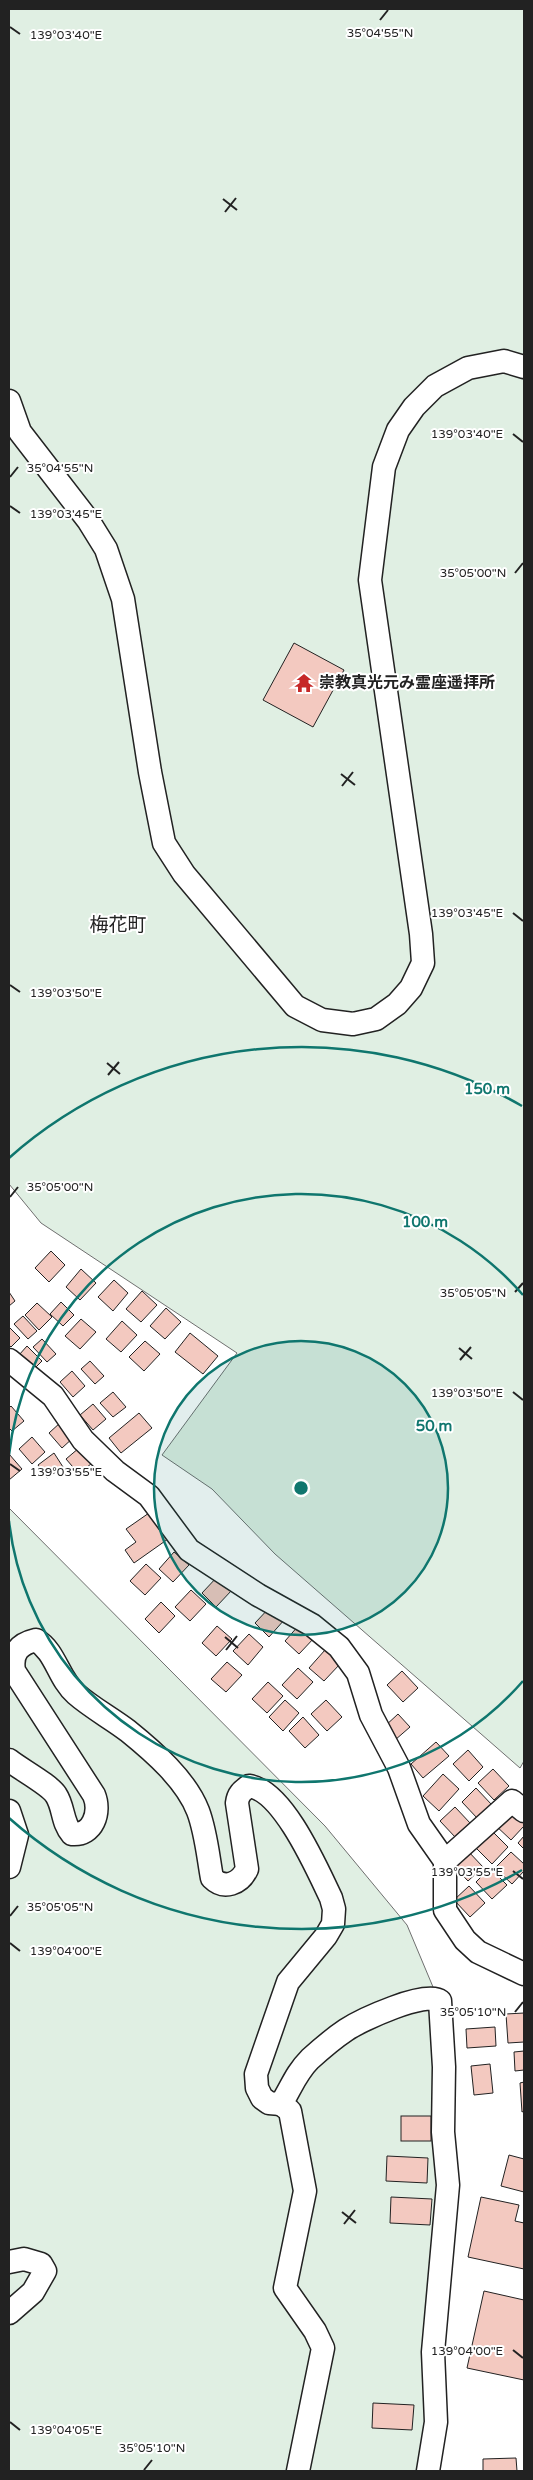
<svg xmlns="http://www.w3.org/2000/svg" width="533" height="2480" font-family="'Varela Round','Noto Sans JP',sans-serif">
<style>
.green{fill:#e0efe3;stroke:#6f6f6f}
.building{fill:#f3c9c0;stroke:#222}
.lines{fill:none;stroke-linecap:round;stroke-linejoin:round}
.minor-casing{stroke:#222;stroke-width:25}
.minor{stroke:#fff;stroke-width:22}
.ticks{fill:none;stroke:#222;stroke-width:2}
.ring{fill:none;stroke:#0f766e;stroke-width:2.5}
.labels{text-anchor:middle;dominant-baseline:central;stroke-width:4;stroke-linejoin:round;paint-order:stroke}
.poi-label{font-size:16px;font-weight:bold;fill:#222;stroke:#fff;text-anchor:start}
.quarter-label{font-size:19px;fill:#222;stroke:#fff}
.ticks-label{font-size:12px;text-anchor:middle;fill:#222;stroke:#fff;stroke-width:4;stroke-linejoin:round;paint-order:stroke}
.centre{fill:#0f766e;stroke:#fff;stroke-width:2.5}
.ring-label{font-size:15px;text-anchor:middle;font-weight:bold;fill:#0f766e;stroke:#fff;stroke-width:4;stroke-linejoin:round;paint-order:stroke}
</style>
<rect width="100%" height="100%" fill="#fff"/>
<g class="green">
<path d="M9,9H524V1761L520,1768L275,1554L212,1489L162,1455L237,1353L41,1223L9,1184Z"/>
<path d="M9,1508L325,1826L407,1925L441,2006L447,2119L431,2471H9Z"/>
</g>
<g class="building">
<path d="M294,643L344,670L313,727L263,700Z"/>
<path d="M51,1251L65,1265L49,1282L35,1268Z"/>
<path d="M81,1269L96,1283L80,1300L66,1287Z"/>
<path d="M114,1280L128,1293L113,1311L98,1297Z"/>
<path d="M142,1291L157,1305L141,1322L126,1309Z"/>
<path d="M9,1292L15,1301L9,1306Z"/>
<path d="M61,1302L74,1315L63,1326L50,1314Z"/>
<path d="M37,1303L52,1317L39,1330L25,1315Z"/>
<path d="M166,1308L181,1322L165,1339L150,1326Z"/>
<path d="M23,1316L37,1331L28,1339L14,1324Z"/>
<path d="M81,1319L96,1332L80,1349L65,1336Z"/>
<path d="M122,1321L137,1335L121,1352L106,1339Z"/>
<path d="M9,1327L20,1338L11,1347L9,1345Z"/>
<path d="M190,1333L218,1356L203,1374L175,1352Z"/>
<path d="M42,1339L56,1354L47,1362L33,1347Z"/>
<path d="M145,1341L160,1354L144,1371L129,1357Z"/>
<path d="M27,1346L42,1361L33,1370L19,1355Z"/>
<path d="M90,1361L104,1376L95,1384L81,1369Z"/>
<path d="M72,1371L85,1386L73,1397L60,1382Z"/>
<path d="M113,1392L126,1407L113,1417L100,1403Z"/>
<path d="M93,1404L106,1419L93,1430L80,1415Z"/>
<path d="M11,1406L24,1421L12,1431L9,1428V1408Z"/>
<path d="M139,1413L152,1428L121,1453L109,1438Z"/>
<path d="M61,1422L74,1437L62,1448L49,1433Z"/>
<path d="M32,1437L45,1452L32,1464L19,1449Z"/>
<path d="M79,1448L92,1463L79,1474L66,1459Z"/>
<path d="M54,1453L63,1467L47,1478L38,1465Z"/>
<path d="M9,1454L22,1469L9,1480Z"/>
<path d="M149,1513L168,1539L134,1563L125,1550L136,1542L126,1529Z"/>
<path d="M174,1552L189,1565L173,1582L159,1569Z"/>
<path d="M146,1564L161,1578L145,1595L130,1581Z"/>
<path d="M218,1576L232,1590L216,1607L202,1593Z"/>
<path d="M191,1590L206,1604L190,1621L175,1607Z"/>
<path d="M161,1602L175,1616L159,1633L145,1619Z"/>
<path d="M271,1606L285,1619L269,1637L255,1623Z"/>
<path d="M300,1624L315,1637L299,1654L285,1641Z"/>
<path d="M217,1626L232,1639L216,1656L202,1643Z"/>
<path d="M249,1634L263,1647L248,1665L233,1651Z"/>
<path d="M325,1650L340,1664L324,1681L309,1668Z"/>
<path d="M227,1662L242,1675L226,1692L211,1679Z"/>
<path d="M298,1668L313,1682L297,1699L282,1685Z"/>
<path d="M402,1671L418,1688L403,1702L387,1685Z"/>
<path d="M268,1682L283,1696L267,1713L252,1699Z"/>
<path d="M285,1700L299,1713L283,1731L269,1717Z"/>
<path d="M326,1700L342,1717L327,1731L311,1714Z"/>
<path d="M398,1714L410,1727L395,1740L384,1727Z"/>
<path d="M303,1717L319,1735L305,1748L289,1731Z"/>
<path d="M436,1742L449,1756L423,1778L411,1764Z"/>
<path d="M468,1750L483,1767L469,1781L453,1764Z"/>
<path d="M493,1769L509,1786L494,1800L478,1783Z"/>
<path d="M443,1774L459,1789L439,1811L423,1796Z"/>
<path d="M476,1788L492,1805L478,1819L462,1802Z"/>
<path d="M455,1807L471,1824L456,1838L440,1821Z"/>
<path d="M510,1807L524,1821V1826L511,1840L494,1824Z"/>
<path d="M492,1831L508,1847L492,1864L476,1848Z"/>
<path d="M524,1836V1849L518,1843Z"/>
<path d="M467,1850L483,1867L468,1881L452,1864Z"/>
<path d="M511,1852L524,1864V1871L512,1884L495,1868Z"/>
<path d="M490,1868L507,1885L492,1899L476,1882Z"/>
<path d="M469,1886L485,1903L470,1917L454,1900Z"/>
<path d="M524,2013V2042L508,2043L506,2014Z"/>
<path d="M495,2027L496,2046L467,2048L466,2029Z"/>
<path d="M524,2051V2070L515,2071L514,2052Z"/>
<path d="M490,2064L493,2093L474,2095L471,2066Z"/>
<path d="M524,2082V2111L522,2112L520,2083Z"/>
<rect x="401" y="2116" width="30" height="25"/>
<path d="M509,2155L524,2159V2192L501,2186Z"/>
<path d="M387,2156L428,2158L427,2183L386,2181Z"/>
<path d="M391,2197L432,2199L430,2225L390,2223Z"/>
<path d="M481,2197L519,2205L515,2221L524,2223V2269L468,2257Z"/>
<path d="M484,2291L524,2300V2380L467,2368Z"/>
<path d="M373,2403L414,2405L412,2430L372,2428Z"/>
<path d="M516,2458L517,2471H483V2459Z"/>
</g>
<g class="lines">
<g class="minor-casing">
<g id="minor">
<path d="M9,401L20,432L88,520L106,549L123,599L150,772L164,843L184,874L295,1006L322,1020L353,1024L376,1019L397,1004L411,988L423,963L421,934L370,580L384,467L398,430L414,407L435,386L468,368L504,361L524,367"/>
<path d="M9,1360L53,1396L83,1440L115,1471L149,1496L189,1550L258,1595L312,1625L339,1647L358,1673L371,1715L399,1768L419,1824L445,1861V1910L465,1940L478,1952L524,1974"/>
<path d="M9,1760C20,1769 50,1785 56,1795C64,1807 62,1823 72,1834C93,1836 101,1812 94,1795L14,1671C11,1653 19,1644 36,1640C56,1652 58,1678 76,1694C92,1708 111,1718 128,1731C154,1752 186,1780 198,1811C206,1832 208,1856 212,1878C224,1890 240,1884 247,1869L237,1803C238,1794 242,1791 249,1786C283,1790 317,1869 331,1898L334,1909L333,1924L326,1936L288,1982L256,2074L257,2088L262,2098L269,2103L281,2104C291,2088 296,2073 310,2059C321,2049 334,2038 346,2030C361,2020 426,1990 440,2001L444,2067L443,2132L448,2185L433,2352L436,2422L428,2471"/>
<path d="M9,1811L17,1835L9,1867"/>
<path d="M445,1861L512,1801L524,1811"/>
<path d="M281,2104L290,2111L305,2191L285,2288L315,2331L323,2348L298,2471"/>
<path d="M9,2262L24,2259L41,2264L45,2271L33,2292L9,2313"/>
</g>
</g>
<use href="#minor" class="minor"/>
</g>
<path class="ticks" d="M380,20L388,10M10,27L20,34M223,199L237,210M225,212L236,198M513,434L523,442M10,477L18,467M10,506L20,513M515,573L523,563M341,774L355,785M342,786L353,772M513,913L523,921M10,985L20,992M107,1063L120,1074M108,1075L119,1062M10,1197L18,1187M515,1292L523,1283M459,1348L472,1359M460,1360L471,1347M513,1392L523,1400M10,1464L20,1471M225,1637L238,1648M226,1650L237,1636M513,1871L523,1879M10,1916L18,1906M10,1943L20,1951M515,2012L523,2002M342,2212L356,2223M344,2224L355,2210M513,2350L523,2358M10,2422L20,2430M144,2470L152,2460"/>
<circle cx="301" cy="1488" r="147" fill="#0f766e" fill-opacity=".12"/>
<g class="ring">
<circle cx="301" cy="1488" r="147"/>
<path d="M523 1681A294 294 0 0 1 9 1521M9 1455A294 294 0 0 1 523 1295"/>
<path d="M522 1870A441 441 0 0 1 9 1818M9 1158A441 441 0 0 1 522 1106"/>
</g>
<defs>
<g id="temple-bare" transform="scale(1.5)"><path d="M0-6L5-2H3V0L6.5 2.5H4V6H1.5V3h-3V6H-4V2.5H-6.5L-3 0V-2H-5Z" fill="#c62828" stroke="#fff" stroke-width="2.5" paint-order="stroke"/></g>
</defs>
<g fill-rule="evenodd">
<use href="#temple-bare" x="304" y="683"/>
</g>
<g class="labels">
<g class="poi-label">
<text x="319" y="683">崇教真光元み霊座遥拝所</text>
</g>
<g class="quarter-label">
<text x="118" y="925">梅花町</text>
</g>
</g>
<g class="ticks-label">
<text x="380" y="37">35°04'55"N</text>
<text x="66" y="39">139°03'40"E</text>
<text x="467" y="438">139°03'40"E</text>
<text x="60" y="472">35°04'55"N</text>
<text x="66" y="518">139°03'45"E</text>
<text x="473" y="577">35°05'00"N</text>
<text x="467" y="917">139°03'45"E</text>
<text x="66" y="997">139°03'50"E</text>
<text x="60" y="1191">35°05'00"N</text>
<text x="473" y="1297">35°05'05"N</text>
<text x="467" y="1397">139°03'50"E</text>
<text x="66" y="1476">139°03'55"E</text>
<text x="467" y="1876">139°03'55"E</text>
<text x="60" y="1911">35°05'05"N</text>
<text x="66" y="1955">139°04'00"E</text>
<text x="473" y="2016">35°05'10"N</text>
<text x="467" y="2355">139°04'00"E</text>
<text x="66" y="2434">139°04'05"E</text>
<text x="152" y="2452">35°05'10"N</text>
</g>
<circle cx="301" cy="1488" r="8" class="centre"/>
<g class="ring-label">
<text x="487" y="1094">150 m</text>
<text x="425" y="1227">100 m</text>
<text x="434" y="1431">50 m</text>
</g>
<rect width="533" height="2480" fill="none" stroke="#222222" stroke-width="20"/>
</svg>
